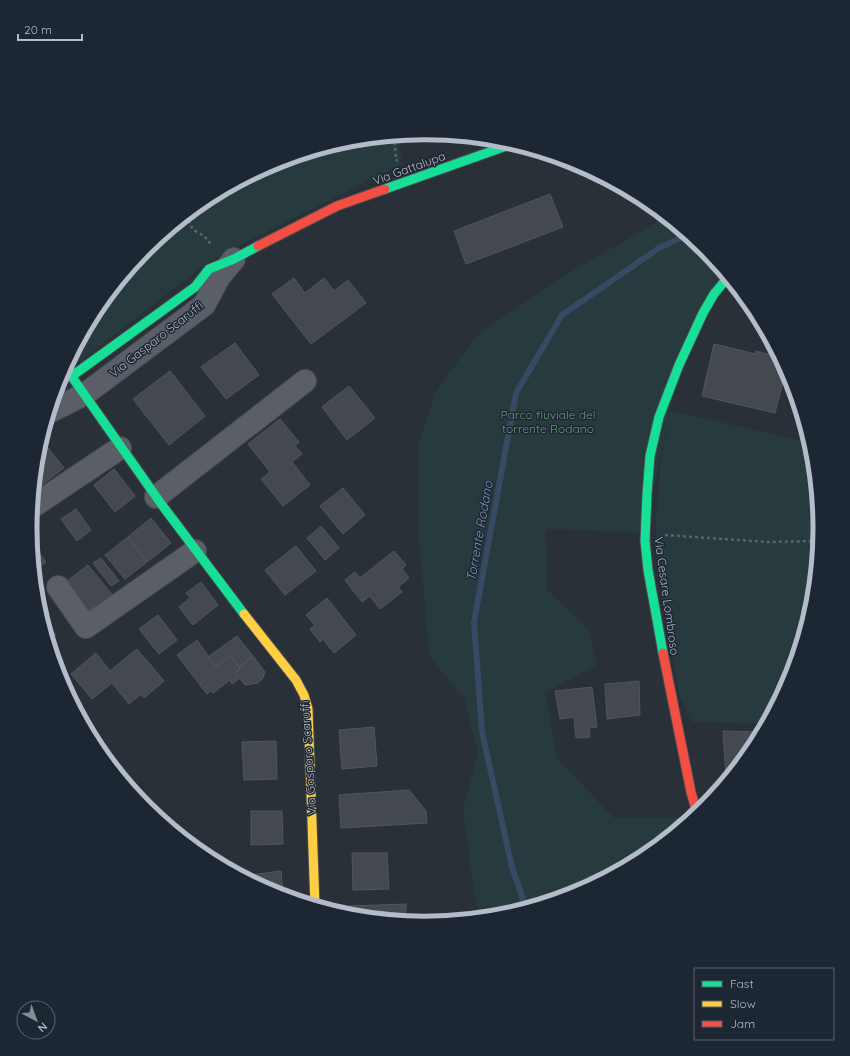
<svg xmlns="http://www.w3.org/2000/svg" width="850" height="1056" font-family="Quicksand,sans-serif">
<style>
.green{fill:#273a3e}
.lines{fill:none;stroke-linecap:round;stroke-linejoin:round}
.stream{stroke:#384963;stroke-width:6}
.building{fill:#444950;stroke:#52575f}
.street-casing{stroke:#484c53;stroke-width:24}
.fast-casing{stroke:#484c53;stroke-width:11}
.slow-casing{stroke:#484c53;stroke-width:11}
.jam-casing{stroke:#484c53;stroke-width:11}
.path{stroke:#5d636a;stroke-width:2.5;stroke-dasharray:3 3;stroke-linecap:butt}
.street{stroke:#5a5e66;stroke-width:22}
.fast{stroke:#16e098;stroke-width:9}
.slow{stroke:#ffcf43;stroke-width:9}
.jam{stroke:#f24e42;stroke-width:9}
.labels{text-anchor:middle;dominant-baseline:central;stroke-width:3;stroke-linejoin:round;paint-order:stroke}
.street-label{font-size:12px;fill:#b4bcc9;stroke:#1d2633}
.park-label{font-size:12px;fill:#6b9a76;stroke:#1d2633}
.water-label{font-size:13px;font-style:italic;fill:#7c92b1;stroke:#1d2633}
.rim{fill:none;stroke:#b4bcc9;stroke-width:5}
</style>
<rect width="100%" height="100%" fill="#2a3038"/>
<g class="green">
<path d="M398,136L402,164L212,259L78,363L71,355L97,308L146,249L206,199L274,163L348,141Z"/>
<path d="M666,217L704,249L728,277L680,361L645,533L546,529L547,590L588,628L597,665L546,692L557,758L614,818L693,817L644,857L576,893L502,915L480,918L474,894L463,809L478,753L464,698L429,656L419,538L418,445L435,393L476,336L560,278Z"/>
<path d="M670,410L810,443L812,451L820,528L812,605L790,679L766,724L691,722L679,695L656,550V520L661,458Z"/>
</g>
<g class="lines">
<path class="stream" d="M526,908L512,867L482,732L474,622L516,393L562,315L659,248L687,235"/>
</g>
<g class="building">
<path d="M550,194L563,227L466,264L454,231Z"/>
<path d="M294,278L305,293L324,278L334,291L348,280L366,303L311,344L272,294Z"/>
<path d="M235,343L259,375L226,399L201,367Z"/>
<path d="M714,344L755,354L756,351L779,357L786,369L775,413L702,396Z"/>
<path d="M170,371L205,416L169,445L133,399Z"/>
<path d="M349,386L375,418L347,440L322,407Z"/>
<path d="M280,419L299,442L295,446L302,454L292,462L310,485L283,506L261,479L270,472L248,444Z"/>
<path d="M41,439L64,468L35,490L34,488L38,451Z"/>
<path d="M114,469L135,496L115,512L94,485Z"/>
<path d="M343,488L365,515L343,534L320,506Z"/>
<path d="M76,509L91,530L77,541L61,519Z"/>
<path d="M151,518L171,543L147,562L128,537Z"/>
<path d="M321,526L339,548L325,560L307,538Z"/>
<path d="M128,537L147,562L125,579L105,555Z"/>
<path d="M32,544L46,562L34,572Z"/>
<path d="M296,546L316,571L285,595L265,570Z"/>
<path d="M394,551L406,565L402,569L409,578L398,587L402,592L380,609L370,596L362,602L345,580L355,572L360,578Z"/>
<path d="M101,558L119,581L111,586L93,563Z"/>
<path d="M88,565L114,597L92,615L66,582Z"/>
<path d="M201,582L218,605L193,625L179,607L190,598L186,593Z"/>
<path d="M327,598L356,635L334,653L323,639L320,642L310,629L315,625L306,615Z"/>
<path d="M158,615L177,640L159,654L139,629Z"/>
<path d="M41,617L56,635L49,641Z"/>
<path d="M237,636L253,656L239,667L230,655L216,667L208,657Z"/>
<path d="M197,640L216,667L230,655L240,669L235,673L240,678L232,684L230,680L213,693L211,691L207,694L177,655Z"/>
<path d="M137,649L164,681L144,698L141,694L129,704L112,683L92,699L71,674L96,653L110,671Z"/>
<path d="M253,656L265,672L263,678L258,683L245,685L235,673L240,669L239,667Z"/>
<path d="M639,681L640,715L607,719L605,684Z"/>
<path d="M592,687L597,727L589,728L590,737L576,738L574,717L560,719L555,691Z"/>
<path d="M374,727L377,766L342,769L339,730Z"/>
<path d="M723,731L762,732L753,748L731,775H726Z"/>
<path d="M276,741L277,779L244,780L242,742Z"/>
<path d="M409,790L426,811L427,823L341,828L339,795Z"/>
<path d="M251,811H282L283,844L251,845Z"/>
<path d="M352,853H387L389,889L353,890Z"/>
<path d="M281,871L283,896L274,893L242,876Z"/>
<path d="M406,904V921L350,916V906Z"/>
</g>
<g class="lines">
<g class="street-casing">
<g id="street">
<path d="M49,412L85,394L204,305L219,277L234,259"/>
<path d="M156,497L305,381"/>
<path d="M32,507L120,448"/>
<path d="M58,587L86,627L195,551"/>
</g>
</g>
<g class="fast-casing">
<g id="fast">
<path d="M385,189L512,144"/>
<path d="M65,367L162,505L244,614"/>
<path d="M72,376L195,287L209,269L234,259L258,246"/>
<path d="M663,653L648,570L645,541L647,494L650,456L659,417L679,365L703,313L714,294L728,277"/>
</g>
</g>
<g class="slow-casing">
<path id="slow" d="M244,614L296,680L304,695L308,709L315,906"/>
</g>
<g class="jam-casing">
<g id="jam">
<path d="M258,246L337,206L385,189"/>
<path d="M663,653L691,792L697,813"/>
</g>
</g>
<g class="path">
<path d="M394,136L396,160H398"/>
<path d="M186,215L193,230C201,234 207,237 211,245"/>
<path d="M665,535L768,542L819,541"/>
</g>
<use href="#street" class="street"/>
<use href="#fast" class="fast"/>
<use href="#slow" class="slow"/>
<use href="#jam" class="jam"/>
</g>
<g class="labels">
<g class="street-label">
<text transform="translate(409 168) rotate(-20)">Via Gattalupa</text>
<text transform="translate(156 339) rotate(-38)">Via Gasparo Scaruffi</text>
<text transform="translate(667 596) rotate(82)">Via Cesare Lombroso</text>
<text transform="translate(308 758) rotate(-94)">Via Gasparo Scaruffi</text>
</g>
<g class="park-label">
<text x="548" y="414">Parco fluviale del<tspan x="548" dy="14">torrente Rodano</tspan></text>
</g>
<g class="water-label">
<text transform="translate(479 531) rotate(-80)">Torrente Rodano</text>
</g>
</g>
<path d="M0 0H850V1056H0ZM37 528a388 388 0 1 1 776 0a388 388 0 1 1-776 0Z" fill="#1d2633" fill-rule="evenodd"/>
<path class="rim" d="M37 528a388 388 0 1 1 776 0a388 388 0 1 1-776 0Z"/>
<rect x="694" y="968" width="140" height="72" fill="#1d2633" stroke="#59626f"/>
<rect x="702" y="981" width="20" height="6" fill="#16e098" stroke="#59626f"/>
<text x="730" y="988" font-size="12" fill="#b4bcc9">Fast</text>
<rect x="702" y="1001" width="20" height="6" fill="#ffcf43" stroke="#59626f"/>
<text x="730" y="1008" font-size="12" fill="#b4bcc9">Slow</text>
<rect x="702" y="1021" width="20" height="6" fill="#f24e42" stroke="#59626f"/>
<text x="730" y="1028" font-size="12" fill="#b4bcc9">Jam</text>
<g transform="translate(36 1020) rotate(139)"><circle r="19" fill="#1d2633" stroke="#59626f"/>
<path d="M0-3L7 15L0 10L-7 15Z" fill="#848b96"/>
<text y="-6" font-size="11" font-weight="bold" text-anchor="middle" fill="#b4bcc9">N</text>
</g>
<path d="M18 34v6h64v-6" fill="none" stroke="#b4bcc9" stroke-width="2"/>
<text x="24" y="34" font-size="12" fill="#b4bcc9" stroke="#1d2633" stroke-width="3" paint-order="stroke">20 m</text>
</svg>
